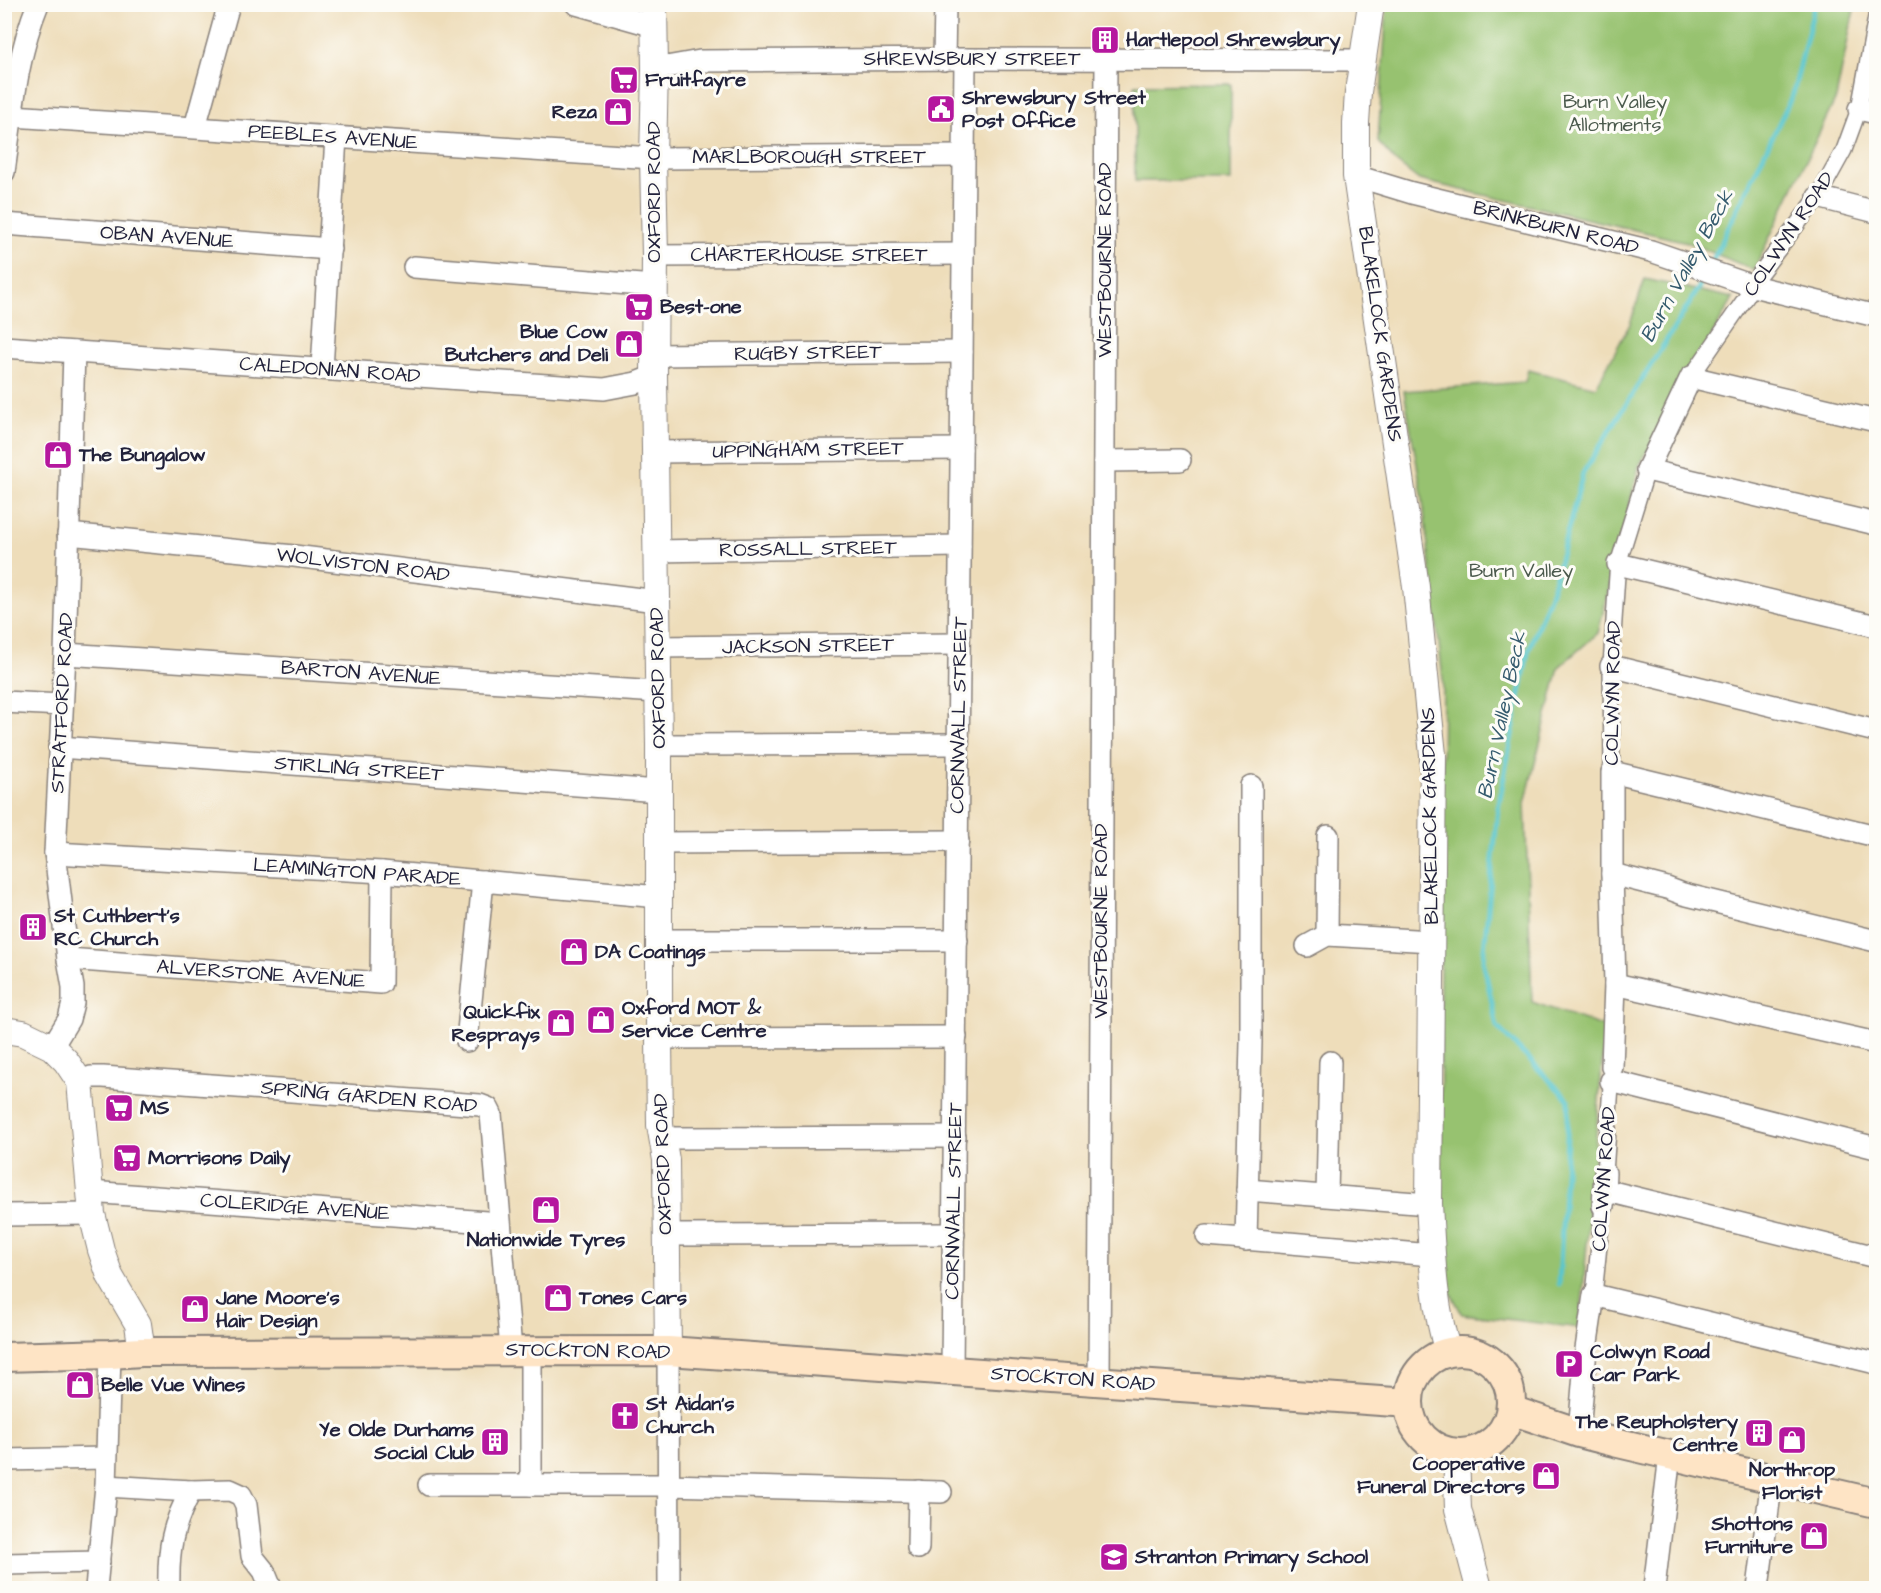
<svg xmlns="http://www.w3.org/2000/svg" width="1881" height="1593" font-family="'Architects Daughter',sans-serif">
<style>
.green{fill:#97c26f;stroke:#5c7255;stroke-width:1.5}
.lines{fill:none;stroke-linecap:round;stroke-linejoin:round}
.stream{stroke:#58c6cd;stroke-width:5}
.pedestrian-casing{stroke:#88807a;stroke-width:18}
.minor-casing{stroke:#88807a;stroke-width:24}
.tertiary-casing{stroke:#88807a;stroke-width:28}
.secondary-casing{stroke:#88807a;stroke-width:32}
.pedestrian{stroke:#fff;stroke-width:15}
.minor{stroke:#fff;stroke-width:21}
.tertiary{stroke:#fff;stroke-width:26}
.secondary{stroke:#fee4c5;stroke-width:28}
.labels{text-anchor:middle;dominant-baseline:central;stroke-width:6;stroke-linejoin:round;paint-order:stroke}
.poi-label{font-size:20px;font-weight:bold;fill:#22223b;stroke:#fdfcf7;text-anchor:start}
.street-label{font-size:20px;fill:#22223b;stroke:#fdfcf7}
.park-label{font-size:20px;fill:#4b5a4d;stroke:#fdfcf7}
.water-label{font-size:21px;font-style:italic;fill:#355b6e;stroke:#fdfcf7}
</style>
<rect width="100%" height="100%" fill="#fdfcf7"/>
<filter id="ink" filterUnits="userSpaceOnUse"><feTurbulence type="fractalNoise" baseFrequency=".0167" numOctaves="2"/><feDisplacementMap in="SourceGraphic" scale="12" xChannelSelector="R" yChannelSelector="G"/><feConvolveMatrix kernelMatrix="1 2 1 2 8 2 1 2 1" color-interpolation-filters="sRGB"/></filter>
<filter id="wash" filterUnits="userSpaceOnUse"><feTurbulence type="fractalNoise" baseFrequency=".008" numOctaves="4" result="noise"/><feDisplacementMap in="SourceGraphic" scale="24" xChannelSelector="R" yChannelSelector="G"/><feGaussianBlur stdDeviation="1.35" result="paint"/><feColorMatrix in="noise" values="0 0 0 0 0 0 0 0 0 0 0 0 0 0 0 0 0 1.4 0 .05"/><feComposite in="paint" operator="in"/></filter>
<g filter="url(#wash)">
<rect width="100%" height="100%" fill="#eeddba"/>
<g class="green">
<path d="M1387,5H1855L1836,98L1754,270L1687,242L1419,180L1396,162L1378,142Z"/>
<path d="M1231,84V181H1135V85Z"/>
<path d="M1645,279L1733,298L1639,466L1598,633L1559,667L1525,803L1532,1002L1605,1027L1580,1328L1462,1314L1442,1277L1440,985L1443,680L1422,493L1404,391L1525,382L1528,370L1596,387L1630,324Z"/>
</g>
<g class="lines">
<g class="stream">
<path d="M1710,266L1793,94L1815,4"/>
<path d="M1559,1284L1569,1100L1497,1027L1483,960L1498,808L1528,652L1553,586L1583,473L1693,298L1706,274"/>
</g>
</g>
</g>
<g filter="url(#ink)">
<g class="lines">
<g class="pedestrian-casing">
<g id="pedestrian">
<path d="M1691,377L1747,296L1758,276L1818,197L1844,150L1859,109L1876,17"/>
<path d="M1612,772L1611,666L1617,575L1618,564L1647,470"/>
<path d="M1605,1173L1612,1071"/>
<path d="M1594,1295L1603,1206"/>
</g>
</g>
<g class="minor-casing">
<g id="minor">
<path d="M576,4L654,26"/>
<path d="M944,60L945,4"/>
<path d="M655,69L700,61L965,59L1361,60"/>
<path d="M1859,109L1876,113"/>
<path d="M12,116L653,158L964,156"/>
<path d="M195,127L229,4"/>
<path d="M4,172C12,116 16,57 38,4"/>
<path d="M1356,176L1412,193L1651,251L1753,286L1876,316"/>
<path d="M1818,197L1876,212"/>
<path d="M4,224L330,249"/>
<path d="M655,256L963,254"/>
<path d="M414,267L654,286"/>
<path d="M4,347L604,389L636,383L654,376"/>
<path d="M655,355L962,352"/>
<path d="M322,369L336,137"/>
<path d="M1876,421L1691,377L1647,470L1876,524"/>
<path d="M655,452L961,449"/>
<path d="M1104,461L1180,460"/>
<path d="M68,534L294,556L657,601"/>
<path d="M656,551L960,546"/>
<path d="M1618,564L1876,626"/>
<path d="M657,647L959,644"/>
<path d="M65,654L658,692"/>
<path d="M1611,666L1876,731"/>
<path d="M4,702L61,705"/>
<path d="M659,745L958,744"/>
<path d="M59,747L659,791"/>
<path d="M659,843L958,841"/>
<path d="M55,853L382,872L659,897"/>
<path d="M1612,874L1667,888L1683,894L1876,941"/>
<path d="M1327,935L1328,836"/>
<path d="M659,940H957"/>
<path d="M1307,946L1327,935L1432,941"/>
<path d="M68,959L381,983L382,872"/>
<path d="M1615,984L1876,1043"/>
<path d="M659,1038L956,1037"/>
<path d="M467,1041L483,881"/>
<path d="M52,1047L69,1019L73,1003V987L68,959L55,853L65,654L74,352"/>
<path d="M1612,1067L1615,984L1612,874V772L1876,836"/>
<path d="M1611,1081L1876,1148"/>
<path d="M80,1082L91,1077H103L480,1105L488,1108L491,1114L511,1350"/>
<path d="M662,1138L955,1137"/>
<path d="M1247,1190L1429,1204"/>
<path d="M1604,1190L1876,1257"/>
<path d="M90,1192L500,1223"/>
<path d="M1327,1195L1330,1062"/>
<path d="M1603,1206L1605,1173"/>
<path d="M4,1215L92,1214"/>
<path d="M666,1235L954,1234"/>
<path d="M1207,1236L1432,1255"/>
<path d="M1246,1240L1251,1042V786"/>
<path d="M668,1351L669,1588"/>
<path d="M952,1370L965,59"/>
<path d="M1099,1381L1106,59"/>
<path d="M1579,1433L1586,1349L1594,1295L1876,1363"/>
<path d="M4,1460L106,1458"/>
<path d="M429,1485H668L941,1492"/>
<path d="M531,1485V1350"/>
<path d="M106,1486L191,1491L230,1490L241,1495L246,1505L252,1556L264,1571L271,1588"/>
<path d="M918,1548L919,1491"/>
<path d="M4,1564L99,1562"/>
<path d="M96,1588L106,1486L110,1354"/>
<path d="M169,1588C168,1549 172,1525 191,1491"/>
<path d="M1654,1588L1670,1455"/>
<path d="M1758,1588L1772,1478"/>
</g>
</g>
<g class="tertiary-casing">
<g id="tertiary">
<path d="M654,4L655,69L653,158L655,256L654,376L659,745V1038L660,1125L666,1160L668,1351"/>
<path d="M1371,4L1358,92L1356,123V176L1416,587L1433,755L1429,1204C1432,1253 1433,1304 1448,1352"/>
<path d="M4,1030L23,1033L52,1047L66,1061L80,1082L92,1214L101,1250L110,1276L138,1324L142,1352"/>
<path d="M1456,1453L1458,1509L1479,1588"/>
</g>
</g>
<g class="secondary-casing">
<g id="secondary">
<circle cx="1460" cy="1402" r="51"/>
<path d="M4,1357L110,1354L142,1352L668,1351L1409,1403"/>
<path d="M1511,1410L1579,1433L1614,1442L1876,1503"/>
</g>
</g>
<use href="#pedestrian" class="pedestrian"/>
<use href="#minor" class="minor"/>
<use href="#tertiary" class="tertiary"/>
<use href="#secondary" class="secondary"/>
</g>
</g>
<defs>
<g id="building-square" transform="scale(1.5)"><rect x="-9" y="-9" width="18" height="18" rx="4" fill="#b5179e" stroke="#fdfcf7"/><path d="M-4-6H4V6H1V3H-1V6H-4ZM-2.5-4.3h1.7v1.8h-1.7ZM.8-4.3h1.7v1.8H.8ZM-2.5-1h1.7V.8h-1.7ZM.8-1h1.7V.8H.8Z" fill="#fff"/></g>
<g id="supermarket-square" transform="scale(1.5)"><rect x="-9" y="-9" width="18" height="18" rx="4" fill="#b5179e" stroke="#fdfcf7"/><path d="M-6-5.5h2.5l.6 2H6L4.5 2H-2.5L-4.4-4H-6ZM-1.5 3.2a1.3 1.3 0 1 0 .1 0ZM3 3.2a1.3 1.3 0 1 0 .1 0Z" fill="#fff"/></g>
<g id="civic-square" transform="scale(1.5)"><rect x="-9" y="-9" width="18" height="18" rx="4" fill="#b5179e" stroke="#fdfcf7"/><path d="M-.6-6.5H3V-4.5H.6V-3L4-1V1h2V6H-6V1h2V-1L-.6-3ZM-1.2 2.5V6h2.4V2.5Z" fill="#fff"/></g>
<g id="shop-square" transform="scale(1.5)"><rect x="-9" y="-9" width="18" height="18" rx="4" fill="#b5179e" stroke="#fdfcf7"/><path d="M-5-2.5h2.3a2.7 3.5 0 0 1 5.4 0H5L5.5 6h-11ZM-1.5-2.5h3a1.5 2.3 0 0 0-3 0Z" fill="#fff"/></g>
<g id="parking-square" transform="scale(1.5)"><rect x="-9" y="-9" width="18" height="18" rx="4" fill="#b5179e" stroke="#fdfcf7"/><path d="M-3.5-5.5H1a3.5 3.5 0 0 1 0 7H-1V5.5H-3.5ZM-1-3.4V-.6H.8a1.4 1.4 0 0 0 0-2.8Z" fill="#fff"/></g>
<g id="church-square" transform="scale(1.5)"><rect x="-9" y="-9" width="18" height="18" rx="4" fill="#b5179e" stroke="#fdfcf7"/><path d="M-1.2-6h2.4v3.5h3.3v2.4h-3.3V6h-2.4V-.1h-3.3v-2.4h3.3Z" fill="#fff"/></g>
<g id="school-square" transform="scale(1.5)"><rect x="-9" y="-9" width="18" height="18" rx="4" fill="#b5179e" stroke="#fdfcf7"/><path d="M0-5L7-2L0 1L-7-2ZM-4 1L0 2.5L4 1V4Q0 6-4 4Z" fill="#fff"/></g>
</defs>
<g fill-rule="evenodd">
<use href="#building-square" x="1105" y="40"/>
<use href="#supermarket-square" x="624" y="80"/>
<use href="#civic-square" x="941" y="109"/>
<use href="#shop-square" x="618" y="112"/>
<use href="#supermarket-square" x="639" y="307"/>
<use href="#shop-square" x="629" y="344"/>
<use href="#shop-square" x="58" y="455"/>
<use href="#building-square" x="33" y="927"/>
<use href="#shop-square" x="574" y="952"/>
<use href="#shop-square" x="601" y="1020"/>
<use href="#shop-square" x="561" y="1023"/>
<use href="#supermarket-square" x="119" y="1108"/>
<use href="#supermarket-square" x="127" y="1158"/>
<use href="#shop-square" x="546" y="1210"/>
<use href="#shop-square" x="558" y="1298"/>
<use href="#shop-square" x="195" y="1309"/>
<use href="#parking-square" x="1569" y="1364"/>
<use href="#shop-square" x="80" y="1385"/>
<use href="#church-square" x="625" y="1416"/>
<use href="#building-square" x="1759" y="1433"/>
<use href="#shop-square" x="1792" y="1440"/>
<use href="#building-square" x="495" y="1442"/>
<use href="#shop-square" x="1546" y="1476"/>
<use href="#shop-square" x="1814" y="1536"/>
<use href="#school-square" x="1114" y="1557"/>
</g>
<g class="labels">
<g class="poi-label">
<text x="1126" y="40">Hartlepool Shrewsbury</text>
<text x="645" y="80">Fruitfayre</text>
<text x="962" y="98">Shrewsbury Street<tspan x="962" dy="23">Post Office</tspan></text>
<text x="597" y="112" text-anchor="end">Reza</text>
<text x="660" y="307">Best-one</text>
<text x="608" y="332" text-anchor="end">Blue Cow<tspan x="608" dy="23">Butchers and Deli</tspan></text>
<text x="79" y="455">The Bungalow</text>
<text x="54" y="916">St Cuthbert's<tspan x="54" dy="23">RC Church</tspan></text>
<text x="595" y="952">DA Coatings</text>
<text x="622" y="1008">Oxford MOT &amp;<tspan x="622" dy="23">Service Centre</tspan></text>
<text x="540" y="1012" text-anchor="end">Quickfix<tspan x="540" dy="23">Resprays</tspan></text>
<text x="140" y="1108">MS</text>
<text x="148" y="1158">Morrisons Daily</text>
<text x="546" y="1240" text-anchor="middle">Nationwide Tyres</text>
<text x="216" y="1298">Jane Moore's<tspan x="216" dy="23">Hair Design</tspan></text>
<text x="579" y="1298">Tones Cars</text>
<text x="1590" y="1352">Colwyn Road<tspan x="1590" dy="23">Car Park</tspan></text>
<text x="101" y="1385">Belle Vue Wines</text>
<text x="646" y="1404">St Aidan's<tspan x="646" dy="23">Church</tspan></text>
<text x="1738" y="1422" text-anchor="end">The Reupholstery<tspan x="1738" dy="23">Centre</tspan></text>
<text x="474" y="1430" text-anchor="end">Ye Olde Durhams<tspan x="474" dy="23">Social Club</tspan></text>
<text x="1525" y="1464" text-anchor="end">Cooperative<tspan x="1525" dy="23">Funeral Directors</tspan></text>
<text x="1792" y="1470" text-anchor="middle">Northrop<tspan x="1792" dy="23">Florist</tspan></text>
<text x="1793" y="1524" text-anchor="end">Shottons<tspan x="1793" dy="23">Furniture</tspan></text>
<text x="1135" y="1557">Stranton Primary School</text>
</g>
<g class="street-label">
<text x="972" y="59">SHREWSBURY STREET</text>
<text transform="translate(333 137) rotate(4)">PEEBLES AVENUE</text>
<text x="809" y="157">MARLBOROUGH STREET</text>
<text transform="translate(654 192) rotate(-90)">OXFORD ROAD</text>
<text transform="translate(1556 228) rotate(14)">BRINKBURN ROAD</text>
<text transform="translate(1789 234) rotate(-56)">COLWYN ROAD</text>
<text transform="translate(167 237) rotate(4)">OBAN AVENUE</text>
<text x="809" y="255">CHARTERHOUSE STREET</text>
<text transform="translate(1105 260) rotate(-90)">WESTBOURNE ROAD</text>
<text transform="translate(1380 334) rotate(82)">BLAKELOCK GARDENS</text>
<text transform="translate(808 353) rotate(-1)">RUGBY STREET</text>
<text transform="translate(330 370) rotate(4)">CALEDONIAN ROAD</text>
<text transform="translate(808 450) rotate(-1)">UPPINGHAM STREET</text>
<text transform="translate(808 549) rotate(-1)">ROSSALL STREET</text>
<text transform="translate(363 565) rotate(7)">WOLVISTON ROAD</text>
<text transform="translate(808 646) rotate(-1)">JACKSON STREET</text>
<text transform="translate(361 673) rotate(4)">BARTON AVENUE</text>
<text transform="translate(658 678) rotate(-91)">OXFORD ROAD</text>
<text transform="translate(1613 693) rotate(-89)">COLWYN ROAD</text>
<text transform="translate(62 703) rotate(-87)">STRATFORD ROAD</text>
<text transform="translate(959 715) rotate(-89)">CORNWALL STREET</text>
<text transform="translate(359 769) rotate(4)">STIRLING STREET</text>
<text transform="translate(1430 816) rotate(-91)">BLAKELOCK GARDENS</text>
<text transform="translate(357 872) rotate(4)">LEAMINGTON PARADE</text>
<text transform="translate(1101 921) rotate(-90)">WESTBOURNE ROAD</text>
<text transform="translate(261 974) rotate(4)">ALVERSTONE AVENUE</text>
<text transform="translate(369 1097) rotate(5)">SPRING GARDEN ROAD</text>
<text transform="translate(663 1164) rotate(-92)">OXFORD ROAD</text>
<text transform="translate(1604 1179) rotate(-86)">COLWYN ROAD</text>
<text transform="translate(954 1201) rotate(-89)">CORNWALL STREET</text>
<text transform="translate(295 1207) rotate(4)">COLERIDGE AVENUE</text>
<text transform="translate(588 1351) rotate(1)">STOCKTON ROAD</text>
<text transform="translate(1073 1379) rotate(4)">STOCKTON ROAD</text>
</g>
<g class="park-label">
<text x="1615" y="102">Burn Valley<tspan x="1615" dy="23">Allotments</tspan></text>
<text x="1521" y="571">Burn Valley</text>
</g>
<g class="water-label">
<text transform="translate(1687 266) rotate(-61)">Burn Valley Beck</text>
<text transform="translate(1502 715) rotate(-78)">Burn Valley Beck</text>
</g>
</g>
<rect width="1881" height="1593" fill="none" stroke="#fdfcf7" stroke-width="24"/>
</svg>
